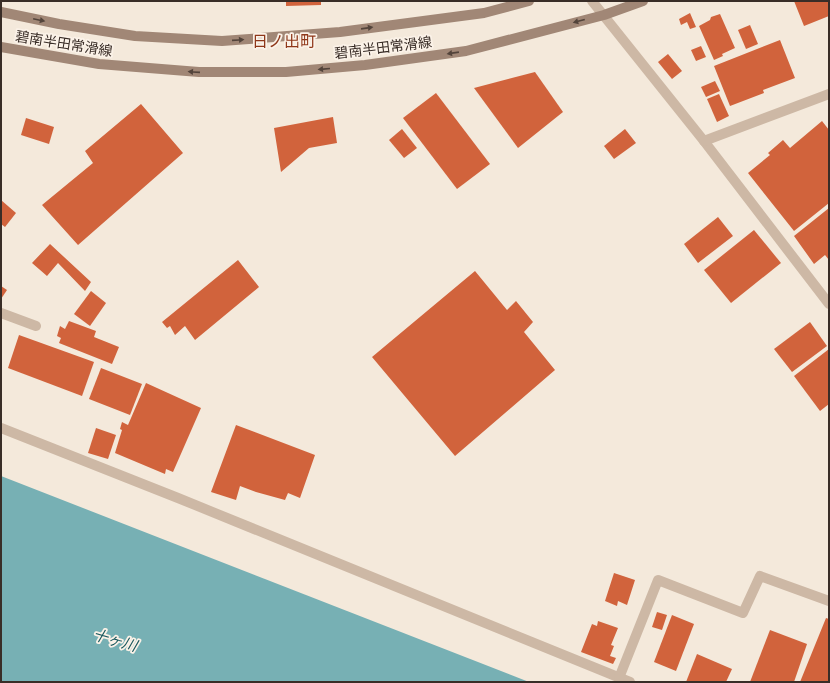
<svg xmlns="http://www.w3.org/2000/svg" width="830" height="683" font-family="Manrope,'Noto Sans JP',sans-serif">
<style>
.water{fill:#77b0b4}
.building{fill:#d1633c}
.lines{fill:none;stroke-linecap:round;stroke-linejoin:round}
.minor{stroke:#cdb8a5;stroke-width:10}
.secondary{stroke:#a18776;stroke-width:10}
.oneway{fill:#53443b}
.labels{text-anchor:middle;dominant-baseline:central;stroke-width:3.5;stroke-linejoin:round;paint-order:stroke}
.street-label{font-size:14px;fill:#392d27;stroke:#fbf2e8}
.water-label{font-size:15px;font-style:italic;fill:#19585e;stroke:#fbf2e8}
.quarter-label{font-size:16px;fill:#8f3719;stroke:#fbf2e8}
</style>
<rect width="100%" height="100%" fill="#f4e9db"/>
<path class="water" d="M1,476L529,682H1Z"/>
<g class="building">
<path d="M286,1H321V5L286,6Z"/>
<path d="M794,1H829V16L804,26Z"/>
<path d="M690,13L696,27L690,29L687,22L681,25L679,19Z"/>
<path d="M720,14L735,48L722,54L723,56L714,60L699,26L710,20L711,17Z"/>
<path d="M750,25L758,44L746,49L738,30Z"/>
<path d="M780,40L795,78L763,90L764,93L730,106L714,66Z"/>
<path d="M701,46L706,57L696,61L691,50Z"/>
<path d="M668,54L682,71L672,79L658,62Z"/>
<path d="M535,72L563,112L518,148L474,88Z"/>
<path d="M715,81L720,91L706,97L701,87Z"/>
<path d="M436,93L490,164L457,189L403,118Z"/>
<path d="M719,94L729,116L717,122L707,99Z"/>
<path d="M141,104L183,153L78,245L42,205L93,163L85,151Z"/>
<path d="M333,117L337,143L309,148L281,172L274,128Z"/>
<path d="M26,118L54,127L49,144L21,135Z"/>
<path d="M822,121L829,130V203L794,231L748,173L770,155L768,153L783,140L790,148Z"/>
<path d="M402,129L417,148L404,158L389,140Z"/>
<path d="M625,129L636,143L614,159L604,146Z"/>
<path d="M1,200L16,213L5,227L1,224Z"/>
<path d="M829,208V260L825,255L814,264L794,236Z"/>
<path d="M718,217L733,236L698,263L684,244Z"/>
<path d="M754,230L781,263L731,303L704,270Z"/>
<path d="M50,244L91,282L85,291L58,263L47,276L32,263Z"/>
<path d="M238,260L259,287L195,340L185,326L175,335L170,326L167,328L162,322Z"/>
<path d="M475,271L507,310L516,301L533,322L524,332L555,370L455,456L372,357Z"/>
<path d="M1,286L7,290L1,299Z"/>
<path d="M91,291L106,303L90,326L74,314Z"/>
<path d="M69,321L96,331L94,337L119,347L112,364L59,343L61,338L57,336L60,326L65,329Z"/>
<path d="M810,322L827,346L792,372L774,349Z"/>
<path d="M19,335L94,362L82,396L8,368Z"/>
<path d="M829,349V404L820,411L794,376Z"/>
<path d="M101,368L142,384L130,415L89,399Z"/>
<path d="M146,383L201,408L173,472L166,469L165,474L115,453L122,430L120,429L122,422L128,425Z"/>
<path d="M236,425L315,455L300,498L288,493L285,500L256,492L240,486L236,500L211,492Z"/>
<path d="M96,428L116,435L108,459L88,453Z"/>
<path d="M614,573L635,580L627,605L618,601L617,606L605,601Z"/>
<path d="M657,612L667,615L662,630L652,627Z"/>
<path d="M672,615L694,624L676,671L654,662Z"/>
<path d="M826,618L829,619V682H800Z"/>
<path d="M598,621L618,628L611,645L614,646L610,656L616,658L613,664L581,652L592,624L597,626Z"/>
<path d="M770,630L807,644L794,682H750Z"/>
<path d="M697,654L732,669L726,682H686Z"/>
</g>
<g class="lines">
<g class="minor">
<path d="M592,1L704,141L829,304"/>
<path d="M704,141L829,94"/>
<path d="M1,313L36,326"/>
<path d="M1,428L178,498L630,682"/>
<path d="M619,678L658,580L743,613L760,576L829,601"/>
</g>
<g class="secondary">
<path d="M1,12L59,24L135,36L222,41L340,32L484,13L529,1"/>
<path d="M1,47L99,64L199,72H286L365,65L466,51L604,15L643,1"/>
</g>
</g>
<defs><path id="oneway-solid" d="M-6-.8H1V-3.2L6.5 0L1 3.2V.8H-6Z"/></defs>
<g class="oneway">
<use href="#oneway-solid" transform="translate(39 20) rotate(12)"/>
<use href="#oneway-solid" transform="translate(579 21) rotate(165)"/>
<use href="#oneway-solid" transform="translate(367 28) rotate(-8)"/>
<use href="#oneway-solid" transform="translate(238 40) rotate(-4)"/>
<use href="#oneway-solid" transform="translate(453 53) rotate(172)"/>
<use href="#oneway-solid" transform="translate(324 69) rotate(175)"/>
<use href="#oneway-solid" transform="translate(194 72) rotate(-176)"/>
</g>
<g class="labels">
<g class="street-label">
<text transform="translate(64 43) rotate(9)">碧南半田常滑線</text>
<text transform="translate(383 47) rotate(-7)">碧南半田常滑線</text>
</g>
<g class="water-label">
<text transform="translate(115 640) rotate(16)">十ヶ川</text>
</g>
<g class="quarter-label">
<text x="284" y="41">日ノ出町</text>
</g>
</g>
<rect width="830" height="683" fill="none" stroke="#392d27" stroke-width="4"/>
</svg>
